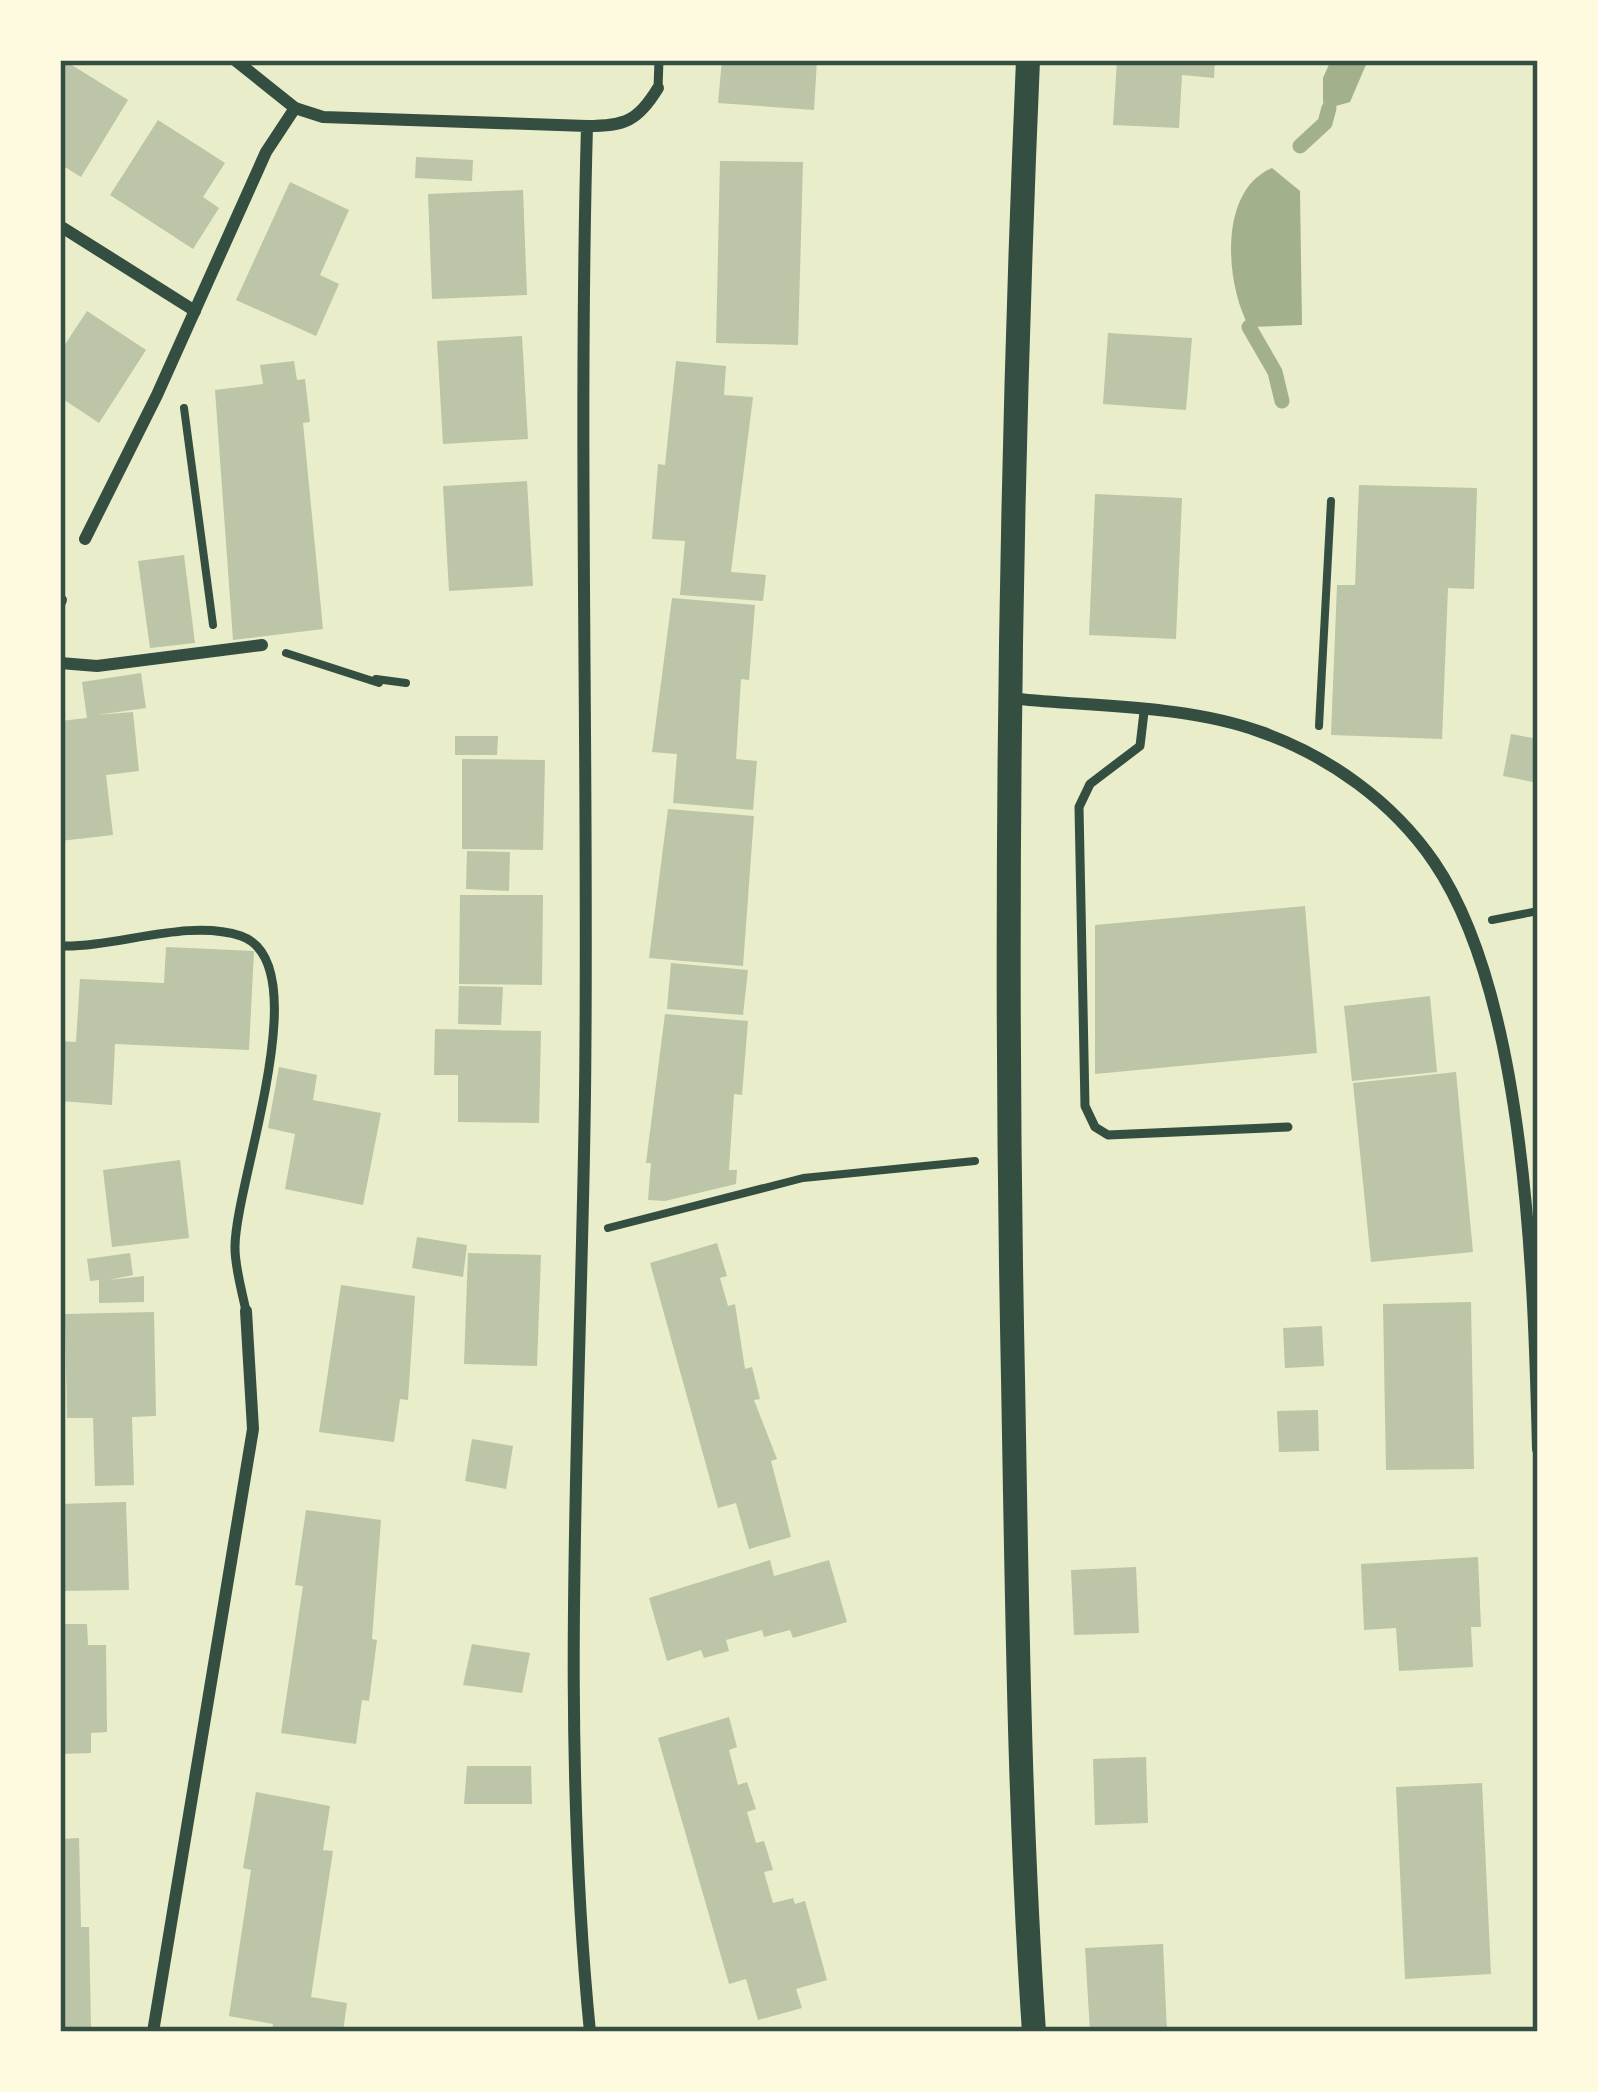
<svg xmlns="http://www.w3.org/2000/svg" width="1598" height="2092" font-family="'Work Sans',sans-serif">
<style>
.water{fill:#a3b18a}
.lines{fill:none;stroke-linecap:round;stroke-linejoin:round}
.stream{stroke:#a3b18a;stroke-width:15}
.building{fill:#bcc5a7}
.path{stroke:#344e41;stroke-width:8}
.service{stroke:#344e41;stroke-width:9}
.minor{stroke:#344e41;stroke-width:12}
.secondary{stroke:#344e41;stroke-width:24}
.neatline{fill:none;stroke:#344e41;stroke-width:4.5}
</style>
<rect width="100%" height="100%" fill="#e9edc9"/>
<g class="water">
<path d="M1331,60H1368L1350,102L1329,108L1323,102V78Z"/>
<path d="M1272,168L1300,191L1302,325L1249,327C1226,285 1217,191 1272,168Z"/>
</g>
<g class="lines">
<g class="stream">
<path d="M1300,146L1325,123L1329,108"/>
<path d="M1249,327L1275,372L1282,401"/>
</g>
</g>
<g class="building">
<path d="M722,60H817L814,110L718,103Z"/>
<path d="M1117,60H1215L1214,78L1182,75L1179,128L1113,125Z"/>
<path d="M67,62L128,100L81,177L60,164V73Z"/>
<path d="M158,120L225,163L203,197L219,208L193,249L110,195Z"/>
<path d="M416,157L473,160L472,181L415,178Z"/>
<path d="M720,161L803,162L798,345L716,343Z"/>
<path d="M290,182L349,210L320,275L339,284L316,336L236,300Z"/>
<path d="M523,190L527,295L432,299L428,194Z"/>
<path d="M87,311L146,350L99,423L60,397V352Z"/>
<path d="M1108,333L1192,338L1186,410L1103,404Z"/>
<path d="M522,336L528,439L443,444L437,341Z"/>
<path d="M294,361L297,380L305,379L310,422L303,423L323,629L233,640L215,390L263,384L260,365Z"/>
<path d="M676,361L726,366L724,395L753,397L731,572L766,575L763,601L680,595L685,541L652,539L658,464L665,465Z"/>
<path d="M527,481L533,586L449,591L443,486Z"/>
<path d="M1359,485L1477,488L1474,589L1448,588L1442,739L1331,735L1337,585H1355Z"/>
<path d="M1095,494L1182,498L1176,639L1089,635Z"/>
<path d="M184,555L195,643L150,648L138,561Z"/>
<path d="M672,598L755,605L749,680L741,679L736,759L757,761L753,810L673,803L677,754L652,752Z"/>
<path d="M141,673L146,708L97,715L133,712L139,771L106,775L113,835L60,841V721L87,718L82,682Z"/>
<path d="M1511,734L1538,739V783L1503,776Z"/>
<path d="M455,736H498L497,755H455Z"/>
<path d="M462,759L545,760L543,850L462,849Z"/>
<path d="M668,809L754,816L743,966L649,958Z"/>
<path d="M467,851L510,852L509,891L466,889Z"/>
<path d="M460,895H543L542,985L459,984Z"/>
<path d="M1305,906L1317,1053L1095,1074V925Z"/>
<path d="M166,947L254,951L249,1050L115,1044L112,1105L60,1101V1041L76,1042L80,979L164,983Z"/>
<path d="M671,963L748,970L743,1015L667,1009Z"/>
<path d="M459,986L503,987L501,1025L458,1024Z"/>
<path d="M1430,996L1437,1072L1352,1081L1344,1006Z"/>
<path d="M665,1014L748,1021L742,1095L734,1094L729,1170H737L736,1184L665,1201L648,1200L651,1163H646Z"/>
<path d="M435,1029L541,1031L539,1123L458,1122V1075H434Z"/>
<path d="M279,1067L317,1075L313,1100L381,1113L363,1205L285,1189L295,1134L268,1128Z"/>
<path d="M1456,1072L1473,1252L1371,1262L1353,1083Z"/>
<path d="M180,1160L189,1238L112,1247L103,1170Z"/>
<path d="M417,1237L467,1245L463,1277L412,1268Z"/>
<path d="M717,1243L727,1276L720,1278L728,1306L735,1304L745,1369L752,1367L760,1399L754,1400L777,1459L771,1461L791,1537L749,1549L736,1503L718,1508L650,1263Z"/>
<path d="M130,1253L133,1275L109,1280L144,1276V1302L99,1303V1280L90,1281L87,1259Z"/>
<path d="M468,1253L541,1255L537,1366L464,1364Z"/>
<path d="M341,1285L415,1296L408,1400L400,1399L394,1442L319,1432Z"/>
<path d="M1471,1302L1474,1469L1386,1470L1383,1304Z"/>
<path d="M154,1312L156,1416L132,1417L134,1485L95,1486L93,1418H67L65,1314Z"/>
<path d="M1322,1326L1324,1366L1285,1368L1283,1328Z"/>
<path d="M1318,1410L1319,1451L1279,1452L1277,1411Z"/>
<path d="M472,1439L513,1446L506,1489L465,1481Z"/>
<path d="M126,1502L129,1590L60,1591V1504Z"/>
<path d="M306,1510L381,1520L372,1639L377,1640L369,1701L362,1700L356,1744L281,1733L303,1586L295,1585Z"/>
<path d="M1478,1557L1481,1627H1471L1473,1667L1399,1671L1396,1628L1364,1630L1361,1564Z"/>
<path d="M770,1560L774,1576L829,1560L847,1622L793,1638L790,1630L764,1637L762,1630L726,1640L729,1651L704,1658L701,1650L667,1661L649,1598Z"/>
<path d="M1136,1567L1139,1633L1074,1635L1071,1570Z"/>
<path d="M60,1624H87L88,1645H106L107,1732L91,1733V1753L60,1754Z"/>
<path d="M472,1644L530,1653L522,1693L463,1685Z"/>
<path d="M729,1717L737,1747L729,1750L738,1785L747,1782L756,1809L747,1812L756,1843L764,1841L773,1870L764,1872L773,1903L793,1898L795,1904L805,1901L827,1980L796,1989L802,2008L758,2020L746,1979L729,1984L658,1738Z"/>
<path d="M1146,1757L1148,1823L1095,1825L1093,1759Z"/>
<path d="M467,1766H531L532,1804H464Z"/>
<path d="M1482,1783L1491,1974L1405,1979L1396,1787Z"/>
<path d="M256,1792L330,1806L323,1850L333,1851L311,1997L347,2003L343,2032H272L273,2024L229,2016L251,1870L243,1868Z"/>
<path d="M79,1838L81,1927H89L91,2027H60V1839Z"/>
<path d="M1163,1944L1167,2031L1090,2032L1085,1948Z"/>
</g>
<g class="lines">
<g class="path">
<path d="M184,408L213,625"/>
<path d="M286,653L379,683"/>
<path d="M376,679L406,683"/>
<path d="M1319,726L1331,501"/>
<path d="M1492,920L1538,911"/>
<path d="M608,1228L803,1178L975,1161"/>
</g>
<g class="service">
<path d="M658,88L659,60"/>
<path d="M1144,712L1140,746L1090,784L1079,807L1085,1106L1095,1127L1108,1135L1288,1127"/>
<path d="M60,946C116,948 187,918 241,936C320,963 234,1185 235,1248C235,1268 242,1291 246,1311"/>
</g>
<g class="minor">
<path d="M235,60L295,108"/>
<path d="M587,126C625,126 638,121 658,88"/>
<path d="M60,226L195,311"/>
<path d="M85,539L157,395L266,152L295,108L323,117L587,126C578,448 589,771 585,1094C581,1406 559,1721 590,2032"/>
<path d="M60,602L61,600"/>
<path d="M60,663L97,666L262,645"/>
<path d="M1009,698C1090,707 1184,704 1261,732C1329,756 1393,802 1434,862C1527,998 1534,1286 1538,1449"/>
<path d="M153,2032L253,1429L246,1311"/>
</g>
<path class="secondary" d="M1028,60C1009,500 1004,938 1013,1378C1017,1596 1019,1814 1034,2032"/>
</g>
<rect width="1598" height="2092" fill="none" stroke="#fefae0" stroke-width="126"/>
<rect x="63" y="63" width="1472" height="1966" class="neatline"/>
</svg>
